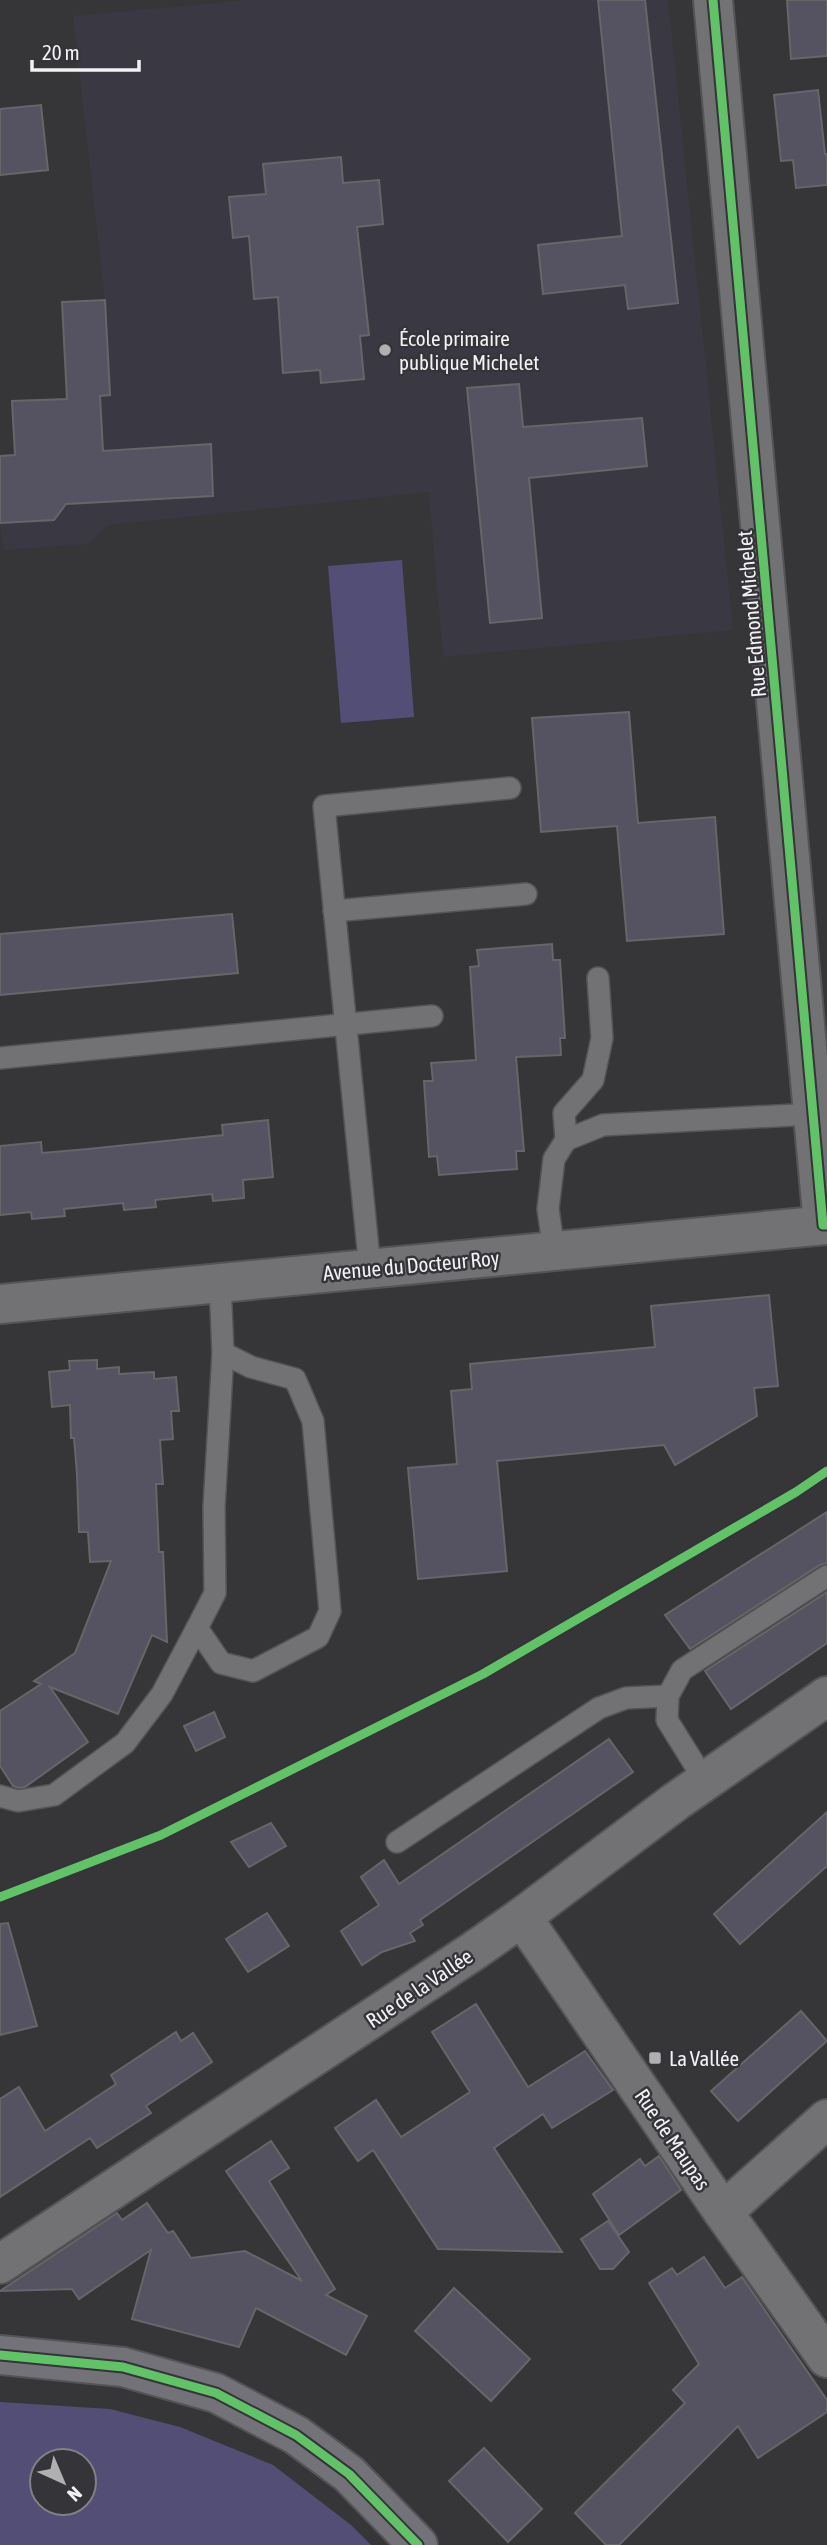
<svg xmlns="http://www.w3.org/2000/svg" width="827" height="2545" font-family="'Asap Condensed',sans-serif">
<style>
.built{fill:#3a3943}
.green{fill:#534e76;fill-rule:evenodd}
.building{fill:#555361;stroke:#666668;stroke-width:2}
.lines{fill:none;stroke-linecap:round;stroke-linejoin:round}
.service-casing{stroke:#545456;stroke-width:24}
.minor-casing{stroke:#545456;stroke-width:42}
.secondary-casing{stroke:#545456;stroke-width:42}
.service{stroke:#727274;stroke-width:21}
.minor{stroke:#727274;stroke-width:38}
.secondary{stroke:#737279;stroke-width:38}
.cycleway-casing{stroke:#353539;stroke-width:13}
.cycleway{stroke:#61c268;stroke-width:9}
.poi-dot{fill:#b0b0b2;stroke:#353539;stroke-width:2.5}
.labels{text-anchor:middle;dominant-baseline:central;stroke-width:5;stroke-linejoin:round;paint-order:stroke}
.poi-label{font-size:21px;fill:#f2f1f4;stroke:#353539;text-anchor:start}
.street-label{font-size:21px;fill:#f2f1f4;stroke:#353539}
</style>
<rect width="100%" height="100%" fill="#363638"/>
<path class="built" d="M248,0H668L733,630L443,657L429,492L107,525L88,544L4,550L0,527V456L36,454L12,401L67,398L62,302L105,300L73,16Z"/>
<g class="green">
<path d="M402,560L414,717L341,723L328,566Z"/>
<path d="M0,2402L110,2409L180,2427L273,2465L351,2525L371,2545H0ZM84,2461V2503H42V2461Z"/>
</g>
<g class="building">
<path d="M598,0H645L678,303L628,309L625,285L543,294L538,245L622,236Z"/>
<path d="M787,0H827V56L791,59Z"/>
<path d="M818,90L825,154H827V185L796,188L793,160L781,161L774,95Z"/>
<path d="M41,105L48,170L0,175V109Z"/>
<path d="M341,157L343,183L379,180L383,224L357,227L369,335L360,336L364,379L321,383L320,370L283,373L278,297L254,299L249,236L233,238L229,197L266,194L263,164Z"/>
<path d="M105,300L110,395L100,396L103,451L211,444L213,496L66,504L54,520L0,523V456L15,455L12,401L67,399L62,302Z"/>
<path d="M519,384L523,427L642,418L647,466L529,478L542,618L490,623L467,388Z"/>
<path d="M629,712L638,823L715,817L724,934L627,941L617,826L541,832L532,718Z"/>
<path d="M232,914L238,973L0,995V934Z"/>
<path d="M552,944L553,960H560L565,1038H560L561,1055L516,1057L524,1151H516L517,1169L439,1175L437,1156L429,1157L424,1081H433L431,1063L476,1060L470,967L479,966L477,950Z"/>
<path d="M268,1120L273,1177L243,1180L244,1198L213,1201L212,1194L155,1200L156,1207L124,1210L123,1203L64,1209L65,1216L32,1219L31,1212L0,1215V1146L41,1142L42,1153L88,1149L223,1135L222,1125Z"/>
<path d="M769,1295L778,1386L754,1388L757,1416L675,1465L664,1445L497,1461L507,1571L418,1579L408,1468L457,1464L451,1391L472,1389L470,1364L655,1347L651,1306Z"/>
<path d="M97,1360V1369L119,1367V1374L154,1372V1379L176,1377L179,1411H171L173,1439L160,1440L163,1484H156L159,1552H163L167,1642L152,1635L118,1714L50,1687L88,1742L25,1787L19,1788L13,1786L0,1766V1711L41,1684L34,1681L75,1653L111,1561L90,1562L88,1532H79L77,1474L74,1438H71L70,1405L52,1407L49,1372L70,1370L69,1361Z"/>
<path d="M827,1512V1563L820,1565L690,1649L665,1615Z"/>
<path d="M827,1592V1643L731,1709L705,1671Z"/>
<path d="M214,1712L225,1737L196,1751L184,1726Z"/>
<path d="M609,1739L633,1772L420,1920L423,1925L410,1933L415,1941L382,1952L362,1965L341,1931L379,1905L361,1877L384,1860L399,1884Z"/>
<path d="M827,1812V1866L740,1944L714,1914Z"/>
<path d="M271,1823L286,1846L249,1867L231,1842Z"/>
<path d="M267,1913L289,1946L248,1972L226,1939Z"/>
<path d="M8,1923L37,2026L0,2035V1924Z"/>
<path d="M476,2004L528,2087L585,2051L613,2090L552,2128L543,2114L494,2148L562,2252L438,2249L373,2150L358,2161L335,2128L376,2100L401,2137L470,2092L432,2032Z"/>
<path d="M801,2011L827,2041L738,2121L711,2091Z"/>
<path d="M176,2032L181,2041L193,2033L212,2062L146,2106L151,2113L97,2148L90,2138L0,2197V2099L19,2087L45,2131L116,2084L111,2075Z"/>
<path d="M271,2141L289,2168L269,2181L335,2289L326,2295L367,2316L346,2355L256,2308L239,2347L132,2319L151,2250L79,2299L72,2289L0,2291L117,2213L122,2220L147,2203L168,2233L173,2231L191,2258L245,2251L302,2281L226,2171Z"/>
<path d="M659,2156L681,2190L619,2235L593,2194L640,2159L645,2166Z"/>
<path d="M608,2221L629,2252L613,2269H600L581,2239Z"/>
<path d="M704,2257L725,2288L742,2277L827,2400V2412L758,2458L738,2426L619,2545H606L575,2513L685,2403L673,2390L699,2364L649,2283L672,2268L677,2275Z"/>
<path d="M454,2288L530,2359L491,2401L415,2331Z"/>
<path d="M484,2448L542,2509L508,2542L449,2481Z"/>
</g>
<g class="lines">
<g class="service-casing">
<g id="service">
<path d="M334,911L526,894"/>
<path d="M0,1058L432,1016"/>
<path d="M566,1140L564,1113L593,1080L602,1038L598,978"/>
<path d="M554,1251L548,1209L554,1159L566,1140L603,1125L813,1114"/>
<path d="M370,1269L324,806L510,788"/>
<path d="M197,1628L215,1593L214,1507L223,1353"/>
<path d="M705,1781L667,1720L668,1696L682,1670L827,1576"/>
<path d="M0,1796L18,1801L54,1795L125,1743L162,1694L197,1628L221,1663L253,1671L318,1637L330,1611L313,1421L295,1379L251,1367L223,1353L220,1283"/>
<path d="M397,1842L599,1708L626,1698L668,1696"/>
</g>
</g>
<g class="minor-casing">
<g id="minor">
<path d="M713,0L823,1225"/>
<path d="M0,1304L827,1225"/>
<path d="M522,1917L723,2212L827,2358"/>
<path d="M723,2212L827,2119"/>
<path d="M0,2264L475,1950L522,1917L675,1802L827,1696"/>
</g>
</g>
<g class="secondary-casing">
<path id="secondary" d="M0,2355L123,2367L216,2393L296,2435L349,2474L418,2545"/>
</g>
<use href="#service" class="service"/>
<use href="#minor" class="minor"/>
<use href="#secondary" class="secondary"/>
<g class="cycleway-casing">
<g id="cycleway">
<path d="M713,0L823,1225H827"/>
<path d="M0,1897L161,1835L483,1674L796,1492L827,1471"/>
<path d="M0,2355L123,2367L216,2393L296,2435L349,2474L418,2545"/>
</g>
</g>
<use href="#cycleway" class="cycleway"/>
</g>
<g class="poi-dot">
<circle cx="385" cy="350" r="7"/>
<rect x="648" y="2051" width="14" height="14" rx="3.5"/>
</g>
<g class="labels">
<g class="poi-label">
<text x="399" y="338">École primaire<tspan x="399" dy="24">publique Michelet</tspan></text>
<text x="669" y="2058">La Vallée</text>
</g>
<g class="street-label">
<text transform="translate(751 614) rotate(-95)">Rue Edmond Michelet</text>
<text transform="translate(411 1265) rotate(-5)">Avenue du Docteur Roy</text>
<text transform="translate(419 1988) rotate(-34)">Rue de la Vallée</text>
<text transform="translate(673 2139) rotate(56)">Rue de Maupas</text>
</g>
</g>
<g transform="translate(63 2482) rotate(136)"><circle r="33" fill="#353539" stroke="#818084" stroke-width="2"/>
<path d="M0-5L12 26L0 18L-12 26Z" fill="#b0b0b2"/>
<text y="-10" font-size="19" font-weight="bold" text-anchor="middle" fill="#f2f1f4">N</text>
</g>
<path d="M32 60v10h107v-10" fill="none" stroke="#f2f1f4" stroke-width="3.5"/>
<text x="42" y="60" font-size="21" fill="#f2f1f4" stroke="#353539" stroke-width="5" paint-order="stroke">20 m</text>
</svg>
